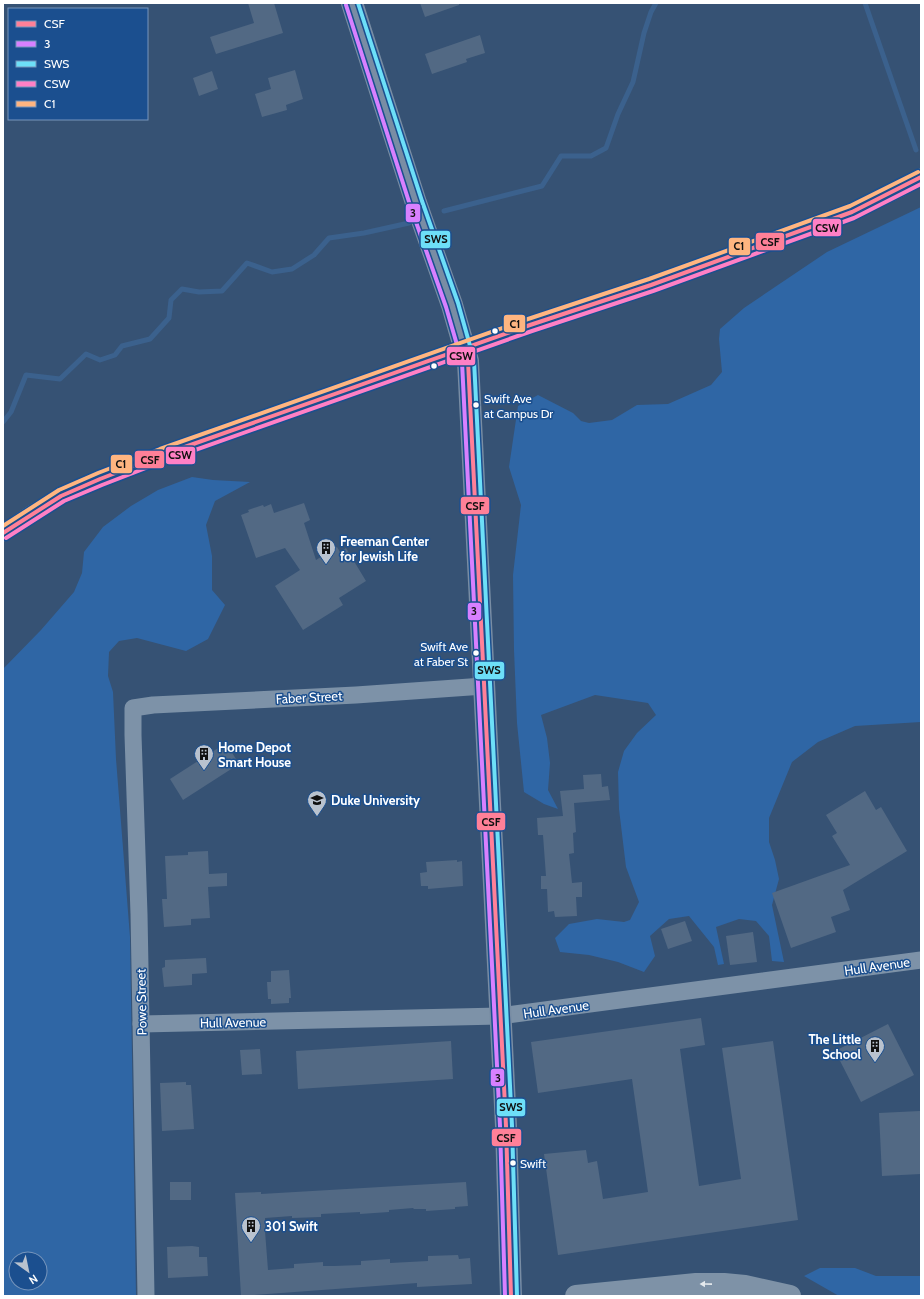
<svg xmlns="http://www.w3.org/2000/svg" width="924" height="1299" font-family="Cabin,sans-serif">
<style>
.green{fill:#2f66a5;fill-rule:evenodd}
.lines{fill:none;stroke-linecap:round;stroke-linejoin:round}
.stream{stroke:#3b618d;stroke-width:5}
.building{fill:#526984}
.street{stroke:#7d92a8;stroke-width:17}
.secondary{stroke:#798da4;stroke-width:22}
.highway{stroke:#7e92a7;stroke-width:22}
.bus-1-casing{stroke:#1b4f8f;stroke-width:7}
.bus-2-casing{stroke:#1b4f8f;stroke-width:7}
.bus-3-casing{stroke:#1b4f8f;stroke-width:7}
.bus-4-casing{stroke:#1b4f8f;stroke-width:7}
.bus-5-casing{stroke:#1b4f8f;stroke-width:7}
.bus-1{stroke:#ff8098;stroke-width:4}
.bus-2{stroke:#d880ff;stroke-width:4}
.bus-3{stroke:#6ddff8;stroke-width:4}
.bus-4{stroke:#ff80c5;stroke-width:4}
.bus-5{stroke:#ffb580;stroke-width:4}
.oneway{fill:#e5e9ed}
.bus-dot{fill:#fff;stroke:#1b4f8f;stroke-width:1.5}
.labels{text-anchor:middle;dominant-baseline:central;stroke-width:3;stroke-linejoin:round;paint-order:stroke}
.bus-label{font-size:12px;fill:#fff;stroke:#1b4f8f;text-anchor:start}
.poi-label{font-size:13px;font-weight:bold;fill:#fff;stroke:#1b4f8f;text-anchor:start}
.street-label{font-size:13px;fill:#fff;stroke:#1b4f8f}
.line-badge{stroke:#1b4f8f;stroke-width:1.5}
.pale-badge-label{font-size:11px;text-anchor:middle;font-weight:bold;fill:#111}
</style>
<rect width="100%" height="100%" fill="#365274"/>
<g class="green">
<path d="M921,207V722L855,726L818,742L792,762L769,818V842L775,860L779,879L772,905L784,962L772,961L769,936L756,921L739,919L716,927L724,964L718,965L714,947L689,916L669,919L650,936L655,956L644,972L618,962L589,955L560,952L555,938L569,924L597,919L624,922L630,920L639,902L626,867L619,809L618,772L624,751L637,733L656,715L648,703L595,695L541,715L547,738L550,763L548,790L558,809L544,804L524,792L517,723L514,650L513,575L521,505L509,467L518,406L538,395L573,413L581,421L589,423L612,420L637,405L668,404L711,385L722,372L719,339L720,329L744,308L827,252Z"/>
<path d="M192,477L213,480L250,482L215,501L206,525L212,556V590L225,605L208,639L186,651L137,638L119,641L109,652L108,676L113,692L116,759L130,937L136,1296H3V669L41,630L74,592L82,573L84,552L103,527L131,506L158,490ZM16,1259H40V1283H16Z"/>
<path d="M820,1268H855L876,1276H921V1296H839L804,1276Z"/>
</g>
<g class="lines">
<g class="stream">
<path d="M865,3L916,150"/>
<path d="M444,211L542,186L561,156H591L606,148L618,114L633,82L644,33L651,12L656,3"/>
<path d="M3,422L11,412L26,375L60,379L86,354L100,360L115,355L122,346L150,339L169,318L171,300L182,289L199,292L222,291L247,263L272,272L292,269L314,255L329,238L364,233L409,223"/>
</g>
</g>
<g class="building">
<path d="M248,3H274L283,33L216,54L210,37L254,23Z"/>
<path d="M420,3H459V5L425,17Z"/>
<path d="M480,35L485,53L466,59L467,62L432,74L425,54Z"/>
<path d="M295,70L303,99L286,105L287,110L262,117L255,94L271,89L268,78Z"/>
<path d="M212,71L218,89L199,96L193,78Z"/>
<path d="M304,503L310,520L304,523L316,560L337,547L340,552L346,548L366,581L339,598L343,605L303,630L275,586L300,570L285,548L256,558L241,515L249,512L248,510L263,505L264,507L271,504L274,513Z"/>
<path d="M226,743L239,764L183,800L170,779Z"/>
<path d="M601,774L602,787L608,786L610,800L574,803L576,832L573,833L574,853L569,854L572,883L582,882V897H576L577,916L555,917L554,911L548,912L547,889H541V876H546L543,835H538L537,818L563,816L560,791L584,789L583,775Z"/>
<path d="M865,791L876,810L881,807L907,851L843,890L850,910L831,917L836,932L791,948L772,893L850,865L832,836L837,833L826,815Z"/>
<path d="M208,851L209,874L227,873V886L208,887L210,918L191,919V925L164,927L162,899H167L165,856L188,855V852Z"/>
<path d="M457,860V862L462,861L463,886L428,889V886H421L420,873L427,872L426,862Z"/>
<path d="M685,921L692,941L668,949L661,929Z"/>
<path d="M753,932L757,962L730,965L726,936Z"/>
<path d="M206,958L207,973L192,974V985L164,987L162,968L165,967V960Z"/>
<path d="M289,970L291,998H289V1003L271,1004V999H268L267,982H271V971Z"/>
<path d="M701,1018L705,1045L680,1049L699,1186L741,1179L722,1048L773,1041L798,1220L558,1255L544,1154L586,1150L588,1163L597,1161L603,1199L648,1192L632,1079L538,1093L531,1042Z"/>
<path d="M888,1024L914,1075L861,1102L835,1051Z"/>
<path d="M451,1041L453,1079L298,1089L296,1051Z"/>
<path d="M260,1049L262,1074L242,1075L240,1050Z"/>
<path d="M186,1082V1085H191L194,1129L162,1131L160,1083Z"/>
<path d="M920,1111L921,1113V1174L882,1176L879,1113Z"/>
<rect x="170" y="1182" width="21" height="18"/>
<path d="M466,1182L468,1206L455,1207V1209L426,1211V1209H414L413,1208L389,1210V1212L360,1214V1212L321,1214V1217L292,1218V1216L265,1218V1231L268,1270L294,1268V1264L323,1262V1266H334L361,1265V1261L390,1259V1263L428,1261V1256L458,1255L459,1259L470,1258L472,1284L417,1287V1283L241,1296L235,1193L261,1192V1194Z"/>
<path d="M192,1246L199,1247V1257H207L208,1276L168,1278L167,1247Z"/>
</g>
<g class="lines">
<g class="street">
<path d="M3,533L31,514L61,496L100,479L162,455L530,325L651,285L852,212L901,188L921,177"/>
<path d="M141,1024L500,1016L921,960"/>
<path d="M146,1296L139,914L133,735V708L153,705L356,695L484,686"/>
</g>
<path class="secondary" d="M352,3L416,203L452,305L468,361L506,1126L511,1296"/>
<path class="highway" d="M576,1296L696,1284H724L745,1286L790,1296"/>
<g class="bus-1-casing">
<g id="bus-1">
<path d="M465,348L468,361L506,1126L511,1296"/>
<path d="M3,533L61,496L100,479L162,455L530,325L651,285L852,212L921,177"/>
</g>
</g>
<g class="bus-2-casing">
<path id="bus-2" d="M346,5L410,205L446,307L462,362L500,1126L505,1296"/>
</g>
<g class="bus-3-casing">
<path id="bus-3" d="M358,3L422,201L458,303L474,360L512,1126L517,1296"/>
</g>
<g class="bus-4-casing">
<path id="bus-4" d="M6,538L64,501L102,485L164,461L532,331L653,291L854,218L921,184"/>
</g>
<g class="bus-5-casing">
<path id="bus-5" d="M3,526L59,490L98,473L160,449L528,319L649,279L850,206L918,172"/>
</g>
<use href="#bus-1" class="bus-1"/>
<use href="#bus-2" class="bus-2"/>
<use href="#bus-3" class="bus-3"/>
<use href="#bus-4" class="bus-4"/>
<use href="#bus-5" class="bus-5"/>
</g>
<defs><path id="oneway-solid" d="M-6-.8H1V-3.2L6.5 0L1 3.2V.8H-6Z"/></defs>
<use class="oneway" href="#oneway-solid" transform="translate(706 1284) rotate(-179)"/>
<defs>
<g id="building-pin" transform="scale(1)"><path d="M0 17L-7.5 6A9.5 9.5 0 1 1 7.5 6Z" fill="#b9c2ce" stroke="#1b4f8f"/><path d="M-4-6H4V6H1V3H-1V6H-4ZM-2.5-4.3h1.7v1.8h-1.7ZM.8-4.3h1.7v1.8H.8ZM-2.5-1h1.7V.8h-1.7ZM.8-1h1.7V.8H.8Z" fill="#111"/></g>
<g id="university-pin" transform="scale(1)"><path d="M0 17L-7.5 6A9.5 9.5 0 1 1 7.5 6Z" fill="#b9c2ce" stroke="#1b4f8f"/><path d="M0-5L7-2L0 1L-7-2ZM-4 1L0 2.5L4 1V4Q0 6-4 4Z" fill="#111"/></g>
</defs>
<g fill-rule="evenodd">
<use href="#building-pin" x="326" y="548"/>
<use href="#building-pin" x="204" y="754"/>
<use href="#university-pin" x="317" y="800"/>
<use href="#building-pin" x="875" y="1046"/>
<use href="#building-pin" x="251" y="1226"/>
</g>
<g class="bus-dot">
<circle cx="495" cy="331" r="3.5"/>
<circle cx="434" cy="366" r="3.5"/>
<circle cx="476" cy="405" r="3.5"/>
<circle cx="476" cy="653" r="3.5"/>
<circle cx="513" cy="1163" r="3.5"/>
</g>
<g class="labels">
<g class="bus-label">
<text x="484" y="398">Swift Ave<tspan x="484" dy="15">at Campus Dr</tspan></text>
<text x="468" y="646" text-anchor="end">Swift Ave<tspan x="468" dy="15">at Faber St</tspan></text>
<text x="520" y="1163">Swift</text>
</g>
<g class="poi-label">
<text x="340" y="541">Freeman Center<tspan x="340" dy="15">for Jewish Life</tspan></text>
<text x="218" y="747">Home Depot<tspan x="218" dy="15">Smart House</tspan></text>
<text x="331" y="800">Duke University</text>
<text x="861" y="1039" text-anchor="end">The Little<tspan x="861" dy="15">School</tspan></text>
<text x="265" y="1226">301 Swift</text>
</g>
<g class="street-label">
<text transform="translate(309 697) rotate(-3)">Faber Street</text>
<text transform="translate(877 966) rotate(-8)">Hull Avenue</text>
<text transform="translate(141 1002) rotate(-91)">Powe Street</text>
<text transform="translate(556 1009) rotate(-8)">Hull Avenue</text>
<text transform="translate(233 1022) rotate(-1)">Hull Avenue</text>
</g>
</g>
<g class="line-badge">
<rect x="405" y="203" width="16" height="20" rx="4" fill="#d880ff"/>
<rect x="812" y="218" width="30" height="19" rx="4" fill="#ff80c5"/>
<rect x="420" y="230" width="31" height="19" rx="4" fill="#6ddff8"/>
<rect x="755" y="232" width="30" height="19" rx="4" fill="#ff8098"/>
<rect x="728" y="237" width="23" height="19" rx="4" fill="#ffb580"/>
<rect x="503" y="314" width="23" height="19" rx="4" fill="#ffb580"/>
<rect x="446" y="346" width="30" height="20" rx="4" fill="#ff80c5"/>
<rect x="165" y="446" width="31" height="19" rx="4" fill="#ff80c5"/>
<rect x="134" y="450" width="31" height="19" rx="4" fill="#ff8098"/>
<rect x="110" y="454" width="23" height="20" rx="4" fill="#ffb580"/>
<rect x="460" y="496" width="30" height="19" rx="4" fill="#ff8098"/>
<rect x="467" y="602" width="15" height="19" rx="4" fill="#d880ff"/>
<rect x="474" y="661" width="31" height="19" rx="4" fill="#6ddff8"/>
<rect x="476" y="812" width="30" height="19" rx="4" fill="#ff8098"/>
<rect x="490" y="1068" width="15" height="19" rx="4" fill="#d880ff"/>
<rect x="496" y="1098" width="30" height="19" rx="4" fill="#6ddff8"/>
<rect x="491" y="1128" width="31" height="19" rx="4" fill="#ff8098"/>
</g>
<g class="pale-badge-label">
<text x="413" y="217">3</text>
<text x="827" y="232">CSW</text>
<text x="436" y="243">SWS</text>
<text x="770" y="246">CSF</text>
<text x="739" y="250">C1</text>
<text x="515" y="328">C1</text>
<text x="461" y="360">CSW</text>
<text x="180" y="459">CSW</text>
<text x="150" y="464">CSF</text>
<text x="121" y="468">C1</text>
<text x="475" y="510">CSF</text>
<text x="474" y="615">3</text>
<text x="489" y="674">SWS</text>
<text x="491" y="826">CSF</text>
<text x="498" y="1082">3</text>
<text x="511" y="1111">SWS</text>
<text x="506" y="1142">CSF</text>
</g>
<rect width="924" height="1299" fill="none" stroke="#ffffff" stroke-width="8"/>
<rect x="8" y="8" width="140" height="112" fill="#1b4f8f" stroke="#7695bc"/>
<rect x="16" y="21" width="20" height="6" fill="#ff8098" stroke="#7695bc"/>
<text x="44" y="28" font-size="12" fill="#ffffff">CSF</text>
<rect x="16" y="41" width="20" height="6" fill="#d880ff" stroke="#7695bc"/>
<text x="44" y="48" font-size="12" fill="#ffffff">3</text>
<rect x="16" y="61" width="20" height="6" fill="#6ddff8" stroke="#7695bc"/>
<text x="44" y="68" font-size="12" fill="#ffffff">SWS</text>
<rect x="16" y="81" width="20" height="6" fill="#ff80c5" stroke="#7695bc"/>
<text x="44" y="88" font-size="12" fill="#ffffff">CSW</text>
<rect x="16" y="101" width="20" height="6" fill="#ffb580" stroke="#7695bc"/>
<text x="44" y="108" font-size="12" fill="#ffffff">C1</text>
<g transform="translate(28 1271) rotate(147)"><circle r="19" fill="#1b4f8f" stroke="#7695bc"/>
<path d="M0-3L7 15L0 10L-7 15Z" fill="#b9c2ce"/>
<text y="-6" font-size="11" font-weight="bold" text-anchor="middle" fill="#ffffff">N</text>
</g>
</svg>
